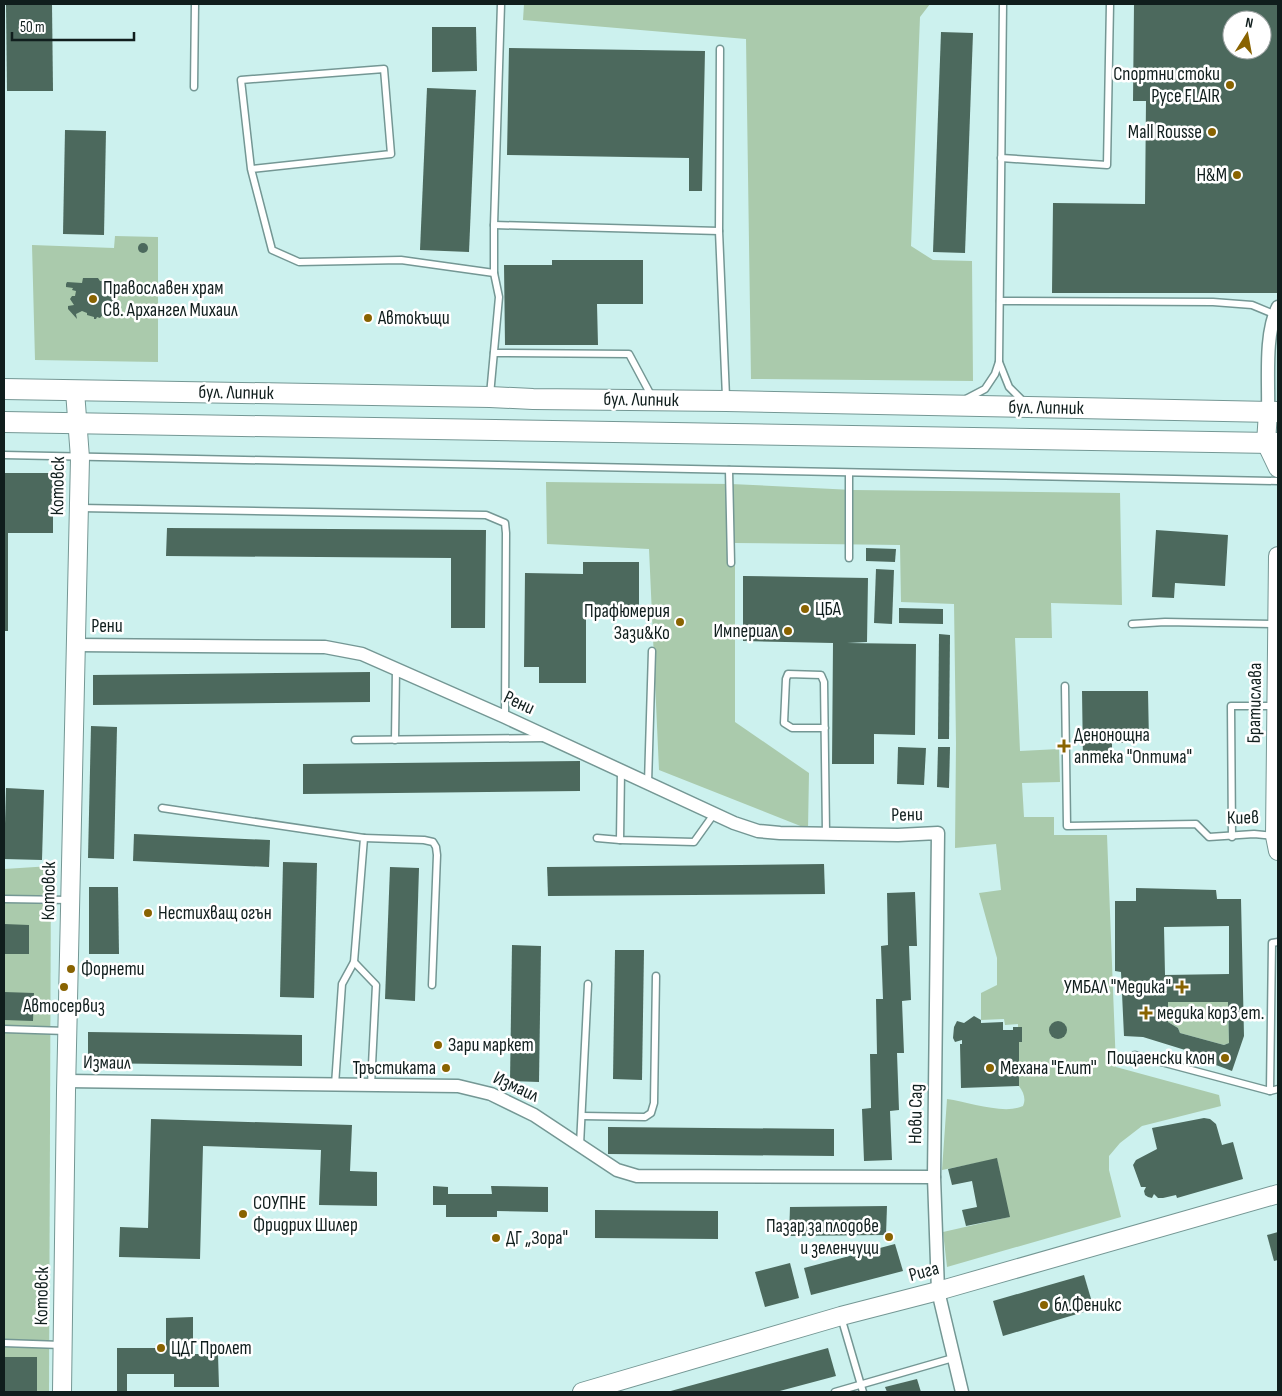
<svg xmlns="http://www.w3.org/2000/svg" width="1282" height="1396" font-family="'Sofia Sans Condensed',sans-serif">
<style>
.green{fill:#aacaac}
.building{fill:#4c695d;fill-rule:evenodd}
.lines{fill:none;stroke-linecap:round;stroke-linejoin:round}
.lane-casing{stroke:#749794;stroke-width:9}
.street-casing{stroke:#749794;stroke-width:15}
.secondary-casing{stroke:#749794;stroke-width:20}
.primary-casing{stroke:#749794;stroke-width:22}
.lane{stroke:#fff;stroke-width:6}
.street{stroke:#fff;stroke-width:12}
.secondary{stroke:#fff;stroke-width:18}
.primary{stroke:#fff;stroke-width:20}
.poi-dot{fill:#896301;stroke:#fff;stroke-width:2}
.labels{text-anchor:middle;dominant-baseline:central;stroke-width:5;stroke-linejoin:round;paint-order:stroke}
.poi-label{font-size:19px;fill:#101e1d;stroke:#fff;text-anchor:start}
.street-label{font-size:19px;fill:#101e1d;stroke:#fff}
</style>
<rect width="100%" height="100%" fill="#ccf1ee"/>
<g class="green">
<path d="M524,4H930L920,17L911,246L933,260L972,261L973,381L751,379L746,39L523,20Z"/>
<path d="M115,236L158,237V362L35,360L32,245L114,248Z"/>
<path d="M546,482L731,484L853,490L1120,493L1122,605L1051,603L1052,638H1015L1020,751L1059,749L1060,782L1022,783L1024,817H1054V835H1107L1116,1067L1219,1095L1221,1106L1142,1126L1120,1143L1109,1156V1170L1121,1217L947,1267L943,1232L1009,1217L997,1159L942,1170L947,1099C969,1102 1004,1115 1023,1106C1026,1099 1024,1093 1019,1086L1018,1024L1005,1025L1004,1019L981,1020V993L997,985V958L979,893L1001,890L996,844L955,848L956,743L954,604L901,602L900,545L735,543V722L809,773L808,829L659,770L649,549L547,544Z"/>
<path d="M51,866L49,1392H4V869Z"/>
<path d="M1168,1002H1228L1229,1043L1224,1045L1180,1033L1178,1028L1168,1022Z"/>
</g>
<g class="building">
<path d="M6,4H52L53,91H7Z"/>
<path d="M1134,4H1278V293H1052L1053,203L1145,204L1146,101H1133ZM1232,20H1262V50H1232Z"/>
<path d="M432,27H476L477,71L432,72Z"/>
<path d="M941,32L973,33L965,253L933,252Z"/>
<path d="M509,48L705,51L702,191H689V158L507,155Z"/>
<path d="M427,88L476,90L469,252L420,250Z"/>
<path d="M65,130L106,131L104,235L63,234Z"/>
<circle cx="143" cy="248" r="5"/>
<path d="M552,260H643V304H597L598,345H505L504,265H552Z"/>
<path d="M83,278H98L100,281H104L106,288H111V292L115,295V301L112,306L106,305V311L100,318L97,317L96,319H94V317L87,315V313L82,311L76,314L77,319L68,309V306L74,305L70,299L72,296H75L76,291L72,290L73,288L66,287V284L67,282L82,283Z"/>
<path d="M4,473H53V533H8V631H4Z"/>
<path d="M167,528L486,530L485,628H451V558L166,556Z"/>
<path d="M1156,530L1228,535L1225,586L1175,583L1174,598L1152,597Z"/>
<path d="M866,548L896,549L895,562L866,561Z"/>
<path d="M583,562H639V615H586V683H539V667H524L525,573L583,574Z"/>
<path d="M876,569L894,570L892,624L874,623Z"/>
<path d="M743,576L868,578L867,642L847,643L916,644L915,735L874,734V764H832L833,643L743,641Z"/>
<path d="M899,608L943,609V624L899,623Z"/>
<path d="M939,634L950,635L949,739H938Z"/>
<path d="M370,672V702L93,705V675Z"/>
<path d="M1082,691H1148L1149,742L1112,743V759L1083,760Z"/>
<path d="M91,726L117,727L114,859L88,858Z"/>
<path d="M898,747L926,748L924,785L897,784Z"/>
<path d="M938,747H950L949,788L937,787Z"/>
<path d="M580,761V791L303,794V764Z"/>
<path d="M6,788L44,790L42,860L4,859Z"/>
<path d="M134,834L270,840L269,867L133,861Z"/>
<path d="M283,862L317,863L314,998L280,997Z"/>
<path d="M824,864L825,894L548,896L547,867Z"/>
<path d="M390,867L419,868L415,1001L385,999Z"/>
<path d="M89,887H118L119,954H89Z"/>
<path d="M1136,888L1216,890L1217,899H1241L1244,1036L1232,1071L1208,1062L1211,1058L1143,1037L1124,1036L1121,972L1115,971V901H1136ZM1229,926V974L1165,975L1164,927ZM1168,1002H1228L1229,1043L1224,1045L1180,1033L1178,1028L1168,1022Z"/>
<path d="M915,892L917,946H909L911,1000L902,1001L904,1053H897L899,1110L890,1111L892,1160L864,1161L862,1109L871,1108L870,1054H877L876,999H883L881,946L888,945L887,893Z"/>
<path d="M4,924L29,925V954H4Z"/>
<path d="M512,945L541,946L539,1082L510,1081Z"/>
<path d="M615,950H644L642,1080L613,1079Z"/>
<path d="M4,992L34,993L33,1021L4,1020Z"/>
<path d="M974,1016L981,1020V1023L1003,1022V1030H1013V1027H1022V1042H1019V1086L961,1088L960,1044H962V1040L955,1042L953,1038L954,1027L957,1021L964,1023Z"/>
<circle cx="1058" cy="1030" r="9"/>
<path d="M88,1032L302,1035V1066L88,1063Z"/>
<path d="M1204,1118L1210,1119L1216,1124L1222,1145L1233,1142L1243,1179L1177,1198L1176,1195L1163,1198H1158L1154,1194L1152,1198L1148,1197L1145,1195L1144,1191L1146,1187H1141L1133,1165L1136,1160L1157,1149L1152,1128Z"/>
<path d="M151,1119L352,1125L350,1171L377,1172V1206L319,1205L321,1150L203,1146L200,1259L119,1257L120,1227L148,1228Z"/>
<path d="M608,1127L834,1129V1156L608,1154Z"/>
<path d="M997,1158L1010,1217L966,1226L962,1210L977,1207L972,1181L952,1185L948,1169Z"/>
<path d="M433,1186L448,1187V1194H492L491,1186L548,1187V1212L497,1211V1217H446V1205H433Z"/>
<path d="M887,1206L886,1235L789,1236L790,1207Z"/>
<path d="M595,1210L718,1211V1239L595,1238Z"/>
<path d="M1278,1232V1260L1274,1261L1267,1235Z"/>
<path d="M895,1244L903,1271L811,1295L804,1268Z"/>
<path d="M790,1263L799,1298L765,1307L755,1272Z"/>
<path d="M1084,1275L1094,1309L1003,1336L993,1301Z"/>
<path d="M193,1317V1354H218L219,1387H174V1374H127V1392H117V1348H166V1318Z"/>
<path d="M828,1348L836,1376L776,1392H667Z"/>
<rect x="4" y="1357" width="33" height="35"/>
<path d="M917,1379L921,1392H887L885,1387Z"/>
</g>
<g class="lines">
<g class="lane-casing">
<g id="lane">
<path d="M720,49L719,231L726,397"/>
<path d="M194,87L195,4"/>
<path d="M1001,158L1107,165L1110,4"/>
<path d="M251,169L391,154L384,69L241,80L251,169L272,250L299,262L401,260L494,273"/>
<path d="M494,225L719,231"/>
<path d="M1000,301L1213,302L1252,305L1276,315"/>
<path d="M494,353L629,354L652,397"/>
<path d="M999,362L1009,387L1023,401"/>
<path d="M490,395L499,297L494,273V225L501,4"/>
<path d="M966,399L985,389L995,374L999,362L1003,4"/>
<path d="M4,455L1278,481"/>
<path d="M729,470L731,563"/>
<path d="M80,508L486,515L505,523L506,533L505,717"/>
<path d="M849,558V473"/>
<path d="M1132,624L1165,622L1276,624"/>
<path d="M1065,686L1067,826L1196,824L1209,837L1254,834L1274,836"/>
<path d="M825,728H792L784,723L786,679L788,674L821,675L824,682L826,833"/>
<path d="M355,740L544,738"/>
<path d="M395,740L396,669"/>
<path d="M621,771L620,840L694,842L714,814"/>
<path d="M648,783L652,651"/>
<path d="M162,808L364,838L354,962L342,984L335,1085"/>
<path d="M1232,837L1231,706H1274"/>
<path d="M364,838L424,840L433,842L436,847L437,855L432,985"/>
<path d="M597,838L620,840"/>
<path d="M4,899L70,900"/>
<path d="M354,962L376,985L371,1085"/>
<path d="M4,1029L66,1031"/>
<path d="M1135,1055L1270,1091L1278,1089"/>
<path d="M1270,1091L1272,943L1278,942"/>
<path d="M582,1116L645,1117L651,1113L654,1103L656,976"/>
<path d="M580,1145L588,984"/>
<path d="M841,1317L863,1392"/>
<path d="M4,1343L61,1345"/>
<path d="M835,1392L953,1358"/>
</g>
</g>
<g class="street-casing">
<g id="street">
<path d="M1268,412C1269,382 1264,334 1278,307"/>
<path d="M76,645L325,647L362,654L505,717L734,823L758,831L780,833L898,835L938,833L934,1177L938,1291L962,1392"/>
<path d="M66,1081L458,1086L491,1094L534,1115L617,1170L637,1176L934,1177"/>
</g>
</g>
<g class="secondary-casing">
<g id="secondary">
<path d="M1268,412L1266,443L1278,468"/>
<path d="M1278,556L1275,836L1278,851"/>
<path d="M62,1392L66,1091L80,458L75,391"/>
<path d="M582,1392L841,1316L938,1291L1278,1194"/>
</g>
</g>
<g class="primary-casing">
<g id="primary">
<path d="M4,389L490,397L533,399L726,401L1278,412"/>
<path d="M4,422L1278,443"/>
</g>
</g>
<use href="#lane" class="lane"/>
<use href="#street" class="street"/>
<use href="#secondary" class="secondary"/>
<use href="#primary" class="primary"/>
</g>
<g class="poi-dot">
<circle cx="1230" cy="85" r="5"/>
<circle cx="1212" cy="132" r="5"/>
<circle cx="1237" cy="175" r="5"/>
<circle cx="93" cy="299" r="5"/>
<circle cx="368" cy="318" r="5"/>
<circle cx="805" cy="609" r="5"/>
<circle cx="680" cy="622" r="5"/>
<circle cx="788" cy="631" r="5"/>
<path d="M1061.5 738.5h5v5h5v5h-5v5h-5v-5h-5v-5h5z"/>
<circle cx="148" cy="913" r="5"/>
<circle cx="71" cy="969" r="5"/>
<circle cx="64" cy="987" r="5"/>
<path d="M1179.5 979.5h5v5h5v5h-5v5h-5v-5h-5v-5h5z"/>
<path d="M1143.5 1005.5h5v5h5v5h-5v5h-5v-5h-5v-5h5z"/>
<circle cx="438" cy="1045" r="5"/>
<circle cx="1225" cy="1058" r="5"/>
<circle cx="446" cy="1068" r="5"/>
<circle cx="990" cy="1068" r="5"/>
<circle cx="243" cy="1214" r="5"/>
<circle cx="889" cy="1237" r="5"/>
<circle cx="496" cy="1238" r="5"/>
<circle cx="1044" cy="1305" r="5"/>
<circle cx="161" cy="1348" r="5"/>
</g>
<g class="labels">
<g class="poi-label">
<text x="1220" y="74" text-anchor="end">Спортни стоки<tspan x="1220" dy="22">Русе FLAIR</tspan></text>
<text x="1202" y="132" text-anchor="end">Mall Rousse</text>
<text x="1227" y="175" text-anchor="end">H&amp;M</text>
<text x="103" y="288">Православен храм<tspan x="103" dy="22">Св. Архангел Михаил</tspan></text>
<text x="378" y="318">Автокъщи</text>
<text x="815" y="609">ЦБА</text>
<text x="670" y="611" text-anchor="end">Прафюмерия<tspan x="670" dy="22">Зази&amp;Ко</tspan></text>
<text x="778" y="631" text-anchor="end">Империал</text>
<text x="1074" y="735">Денонощна<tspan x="1074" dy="22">аптека "Оптима"</tspan></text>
<text x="158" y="913">Нестихващ огън</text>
<text x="81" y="969">Форнети</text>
<text x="1171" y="987" text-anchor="end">УМБАЛ "Медика"</text>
<text x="64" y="1006" text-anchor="middle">Автосервиз</text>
<text x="1157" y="1013">медика кор3 ет.</text>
<text x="448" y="1045">Зари маркет</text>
<text x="1215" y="1058" text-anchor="end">Пощаенски клон</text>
<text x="436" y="1068" text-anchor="end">Тръстиката</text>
<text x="1000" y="1068">Механа "Елит''</text>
<text x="253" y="1203">СОУПНЕ<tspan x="253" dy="22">Фридрих Шилер</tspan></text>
<text x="879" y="1226" text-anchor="end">Пазар за плодове<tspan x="879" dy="22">и зеленчуци</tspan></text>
<text x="506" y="1238">ДГ „Зора"</text>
<text x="1054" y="1305">бл.Феникс</text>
<text x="171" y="1348">ЦДГ Пролет</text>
</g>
<g class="street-label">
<text transform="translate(236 393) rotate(1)">бул. Липник</text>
<text transform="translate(641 400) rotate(1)">бул. Липник</text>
<text transform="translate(1046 408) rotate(1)">бул. Липник</text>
<text transform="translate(58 486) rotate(-89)">Котовск</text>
<text x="107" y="626">Рени</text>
<text transform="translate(519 703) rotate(25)">Рени</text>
<text transform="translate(1255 703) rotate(-89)">Братислава</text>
<text transform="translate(907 815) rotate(-1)">Рени</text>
<text transform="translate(1243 818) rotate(-1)">Киев</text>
<text transform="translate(49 891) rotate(-89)">Котовск</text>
<text transform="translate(107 1063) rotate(1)">Измаил</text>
<text transform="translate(516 1087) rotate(25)">Измаил</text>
<text transform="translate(916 1114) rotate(-89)">Нови Сад</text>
<text transform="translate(924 1272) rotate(-15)">Рига</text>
<text transform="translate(42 1296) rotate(-89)">Котовск</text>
</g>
</g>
<rect width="1282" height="1396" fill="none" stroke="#101e1d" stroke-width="10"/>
<g transform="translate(1247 35) rotate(11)"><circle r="24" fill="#ffffff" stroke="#9fa5a5"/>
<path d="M0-4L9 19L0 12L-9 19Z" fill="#896301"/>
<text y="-8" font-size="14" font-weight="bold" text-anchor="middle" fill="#101e1d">N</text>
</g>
<path d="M12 32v8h122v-8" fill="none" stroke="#101e1d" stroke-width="2.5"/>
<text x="20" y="32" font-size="15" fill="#101e1d" stroke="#ffffff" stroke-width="4" paint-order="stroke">50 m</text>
</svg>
